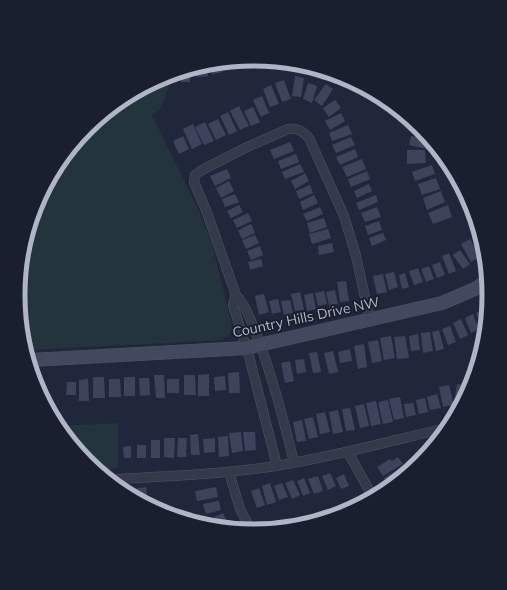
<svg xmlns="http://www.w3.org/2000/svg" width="507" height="590" font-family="Mulish,sans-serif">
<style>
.green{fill:#23343c}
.building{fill:#3d435b}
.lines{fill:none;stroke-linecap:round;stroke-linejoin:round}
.street-casing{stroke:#505465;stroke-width:10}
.secondary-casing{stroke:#505465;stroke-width:14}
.street{stroke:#353a4b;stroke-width:9}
.secondary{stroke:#42485e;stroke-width:13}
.labels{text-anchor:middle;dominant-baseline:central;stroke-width:4;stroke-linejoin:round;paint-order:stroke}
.street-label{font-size:14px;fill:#b0b4c7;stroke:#1a1f2f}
.rim{fill:none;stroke:#b0b4c7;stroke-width:5}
</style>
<rect width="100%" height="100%" fill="#21273b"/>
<g class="green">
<path d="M173,76L160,110L152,115L197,207L212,244L232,326L230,334L221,340L29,350L18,295L36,205L87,128L164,77Z"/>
<path d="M408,120L420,129L423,133L406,128Z"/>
<path d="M118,423V467L107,471L106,474L87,461L63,426Z"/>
</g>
<g class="building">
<path d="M222,66L223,72L212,74L211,68Z"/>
<path d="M207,69L208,76L197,77L196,71Z"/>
<path d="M191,72L190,82H181V74Z"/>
<path d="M295,76L304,78L301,97L292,96Z"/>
<path d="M284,80L291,99L282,102L275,83Z"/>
<path d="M308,83L317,86L312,103L303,99Z"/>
<path d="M326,84L333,89L322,106L314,100Z"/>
<path d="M271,85L279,104L270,107L263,89Z"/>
<path d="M262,96L269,113L261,117L253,100Z"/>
<path d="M335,100L341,108L329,117L323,108Z"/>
<path d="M239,106L249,126L240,130L230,111Z"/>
<path d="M253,107L260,122L251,126L244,111Z"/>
<path d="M228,112L237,131L229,135L220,116Z"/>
<path d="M341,113L345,121L330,130L325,121Z"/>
<path d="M218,119L226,135L216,140L208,124Z"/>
<path d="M205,122L214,141L204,145L195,127Z"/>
<path d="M193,124L202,144L192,149L183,129Z"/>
<path d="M348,125L352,134L332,141L329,133Z"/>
<path d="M183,136L189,149L179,154L173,141Z"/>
<path d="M411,136L427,139L429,142L427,149L409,145Z"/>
<path d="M351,137L355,145L336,153L332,145Z"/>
<path d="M290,142L294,151L274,159L270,150Z"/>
<path d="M355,149L358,157L340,165L336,157Z"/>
<path d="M407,150H425L426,163L407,164Z"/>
<path d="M296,154L299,162L281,169L278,161Z"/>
<path d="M362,159L366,169L347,177L342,167Z"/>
<path d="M300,164L304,172L285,179L282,172Z"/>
<path d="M432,165L435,174L415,181L412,172Z"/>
<path d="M227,169L231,178L215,186L210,176Z"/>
<path d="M367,171L370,179L351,187L348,179Z"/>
<path d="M305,173L309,181L295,189L291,181Z"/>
<path d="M436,178L440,189L422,195L418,184Z"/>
<path d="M229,181L234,191L221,198L216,188Z"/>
<path d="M369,184L372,191L357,198L354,191Z"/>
<path d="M310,185L313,193L299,199L296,191Z"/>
<path d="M441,191L445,202L427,210L423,198Z"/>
<path d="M235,194L239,202L225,207L222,199Z"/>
<path d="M314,195L318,203L303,210L300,202Z"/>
<path d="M376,195L378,202L359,210L356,203Z"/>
<path d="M239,205L243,212L231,218L227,211Z"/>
<path d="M448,205L452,217L433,224L428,213Z"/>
<path d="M320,207L323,214L307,221L303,214Z"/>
<path d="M377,207L381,217L365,222L361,213Z"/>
<path d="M248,213L252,221L237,228L233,220Z"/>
<path d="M324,218L327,227L310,233L307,223Z"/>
<path d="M379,221L382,230L368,235L365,226Z"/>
<path d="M251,224L255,233L242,239L238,230Z"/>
<path d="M328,229L331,238L312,244L309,234Z"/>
<path d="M383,233L386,240L372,246L369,238Z"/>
<path d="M255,235L259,243L246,249L242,240Z"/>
<path d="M470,239L480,257L471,262L461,244Z"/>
<path d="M332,243L334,252L319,255L318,246Z"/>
<path d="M260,246L263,255L251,260L247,251Z"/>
<path d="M460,250L470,264L463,269L453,255Z"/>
<path d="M449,253L456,271L449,274L442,256Z"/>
<path d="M261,259L263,266L250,270L248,262Z"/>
<path d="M440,262L445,275L437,278L432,265Z"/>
<path d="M429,266L434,279L426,282L421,269Z"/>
<path d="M418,268L423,282L414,285L409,271Z"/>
<path d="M394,272L398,287L389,290L385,274Z"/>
<path d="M405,273L409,287L402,289L399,275Z"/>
<path d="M383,274L387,292L377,294L373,276Z"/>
<path d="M346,281L349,301L340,302L337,282Z"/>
<path d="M335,290L338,304L329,305L326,292Z"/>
<path d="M324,291L327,304L318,306L315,293Z"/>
<path d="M300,292L304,310L295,311L291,294Z"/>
<path d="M313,293L316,309L307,311L304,295Z"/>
<path d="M264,294L269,312L259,315L255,296Z"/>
<path d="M278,299L281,312L272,314L269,301Z"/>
<path d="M290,300L293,313L284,315L281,301Z"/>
<path d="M485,310L486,312L482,328L476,313Z"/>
<path d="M473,314L479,329L471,333L465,318Z"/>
<path d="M461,319L468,335L460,339L453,323Z"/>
<path d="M450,326L456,342L448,345L442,329Z"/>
<path d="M439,330L444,349L436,351L432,332Z"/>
<path d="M430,332L433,351L423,353L421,333Z"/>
<path d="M418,334L420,350L411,351L409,336Z"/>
<path d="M391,336L395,358L384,360L380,338Z"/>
<path d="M405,336L409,358L397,359L394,337Z"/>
<path d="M378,340L382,361L372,363L368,342Z"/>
<path d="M364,344L367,367L358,369L354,346Z"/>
<path d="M350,349L352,361L340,363L338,352Z"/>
<path d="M333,351L338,372L329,374L324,353Z"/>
<path d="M317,352L321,372L313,373L309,353Z"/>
<path d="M304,359L306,372L297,374L295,360Z"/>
<path d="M290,361L294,381L285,383L281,363Z"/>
<path d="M239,372L240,393H229L228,373Z"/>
<path d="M209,374V396H198V375Z"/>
<path d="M154,375H164L165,398H156Z"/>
<path d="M184,375H195L196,395H184Z"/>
<path d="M225,376L226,390L215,391L214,377Z"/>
<path d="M93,377H104L105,398H93Z"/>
<rect x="124" y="377" width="11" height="19"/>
<path d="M139,378H149L150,395L140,396Z"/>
<path d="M88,379L89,401H79V380Z"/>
<path d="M109,379H120L121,397H109Z"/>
<rect x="167" y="379" width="12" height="14"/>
<path d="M67,382H76V395H66Z"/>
<path d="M457,384L468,386L467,391L458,405L459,398L455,397Z"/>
<path d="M449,385L454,405L443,407L439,387Z"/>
<path d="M437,394L441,408L430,410L427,397Z"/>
<path d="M400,397L404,418L394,420L389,399Z"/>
<path d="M425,398L428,412L419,414L416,400Z"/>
<path d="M388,400L393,422L383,424L378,402Z"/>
<path d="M376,401L381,424L371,426L366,403Z"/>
<path d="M413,403L416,415L406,417L404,404Z"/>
<path d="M364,404L369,426L360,428L355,406Z"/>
<path d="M350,408L355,430L346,431L342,409Z"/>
<path d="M338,410L343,432L333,434L329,412Z"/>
<path d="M325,412L330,432L320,434L316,414Z"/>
<path d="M313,417L318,437L309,439L304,419Z"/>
<path d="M302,420L306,441L297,442L293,422Z"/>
<path d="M241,432L243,451L232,453L229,433Z"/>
<path d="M243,432H255L256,450L245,451Z"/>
<path d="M198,434L200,455H191L190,435Z"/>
<path d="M228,436L229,456L219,457L218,437Z"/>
<path d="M164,438H175L174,458L164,457Z"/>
<path d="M178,438H187L186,457H177Z"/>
<path d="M215,438V452L204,453L203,439Z"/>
<rect x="151" y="440" width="9" height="18"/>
<rect x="137" y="445" width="9" height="13"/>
<path d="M131,446V458H124L123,447Z"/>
<path d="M398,457L403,464L383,476L377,467L390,459L392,461Z"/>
<path d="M403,466L406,471L387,483L384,478Z"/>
<path d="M330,473L336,486L328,490L322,476Z"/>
<path d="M344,474L349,486L341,489L336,478Z"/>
<path d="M318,476L323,491L314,494L308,479Z"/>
<path d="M304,478L310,493L303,496L297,481Z"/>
<path d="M293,480L300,495L292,499L285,483Z"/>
<path d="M270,483L276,502L267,505L262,486Z"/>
<path d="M282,483L288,497L279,500L274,486Z"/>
<path d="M146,487L148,502L129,490Z"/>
<path d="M216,487L218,497L197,501L195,491Z"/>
<path d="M259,488L265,505L257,508L251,491Z"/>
<path d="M219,501L221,510L206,514L203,504Z"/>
<path d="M223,513L227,522L222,524L211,522L210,519Z"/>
</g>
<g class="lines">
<g class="street-casing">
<g id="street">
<path d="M465,196L473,212"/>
<path d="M236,295L233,305L250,360L277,466"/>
<path d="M348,452L371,494"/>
<path d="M294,462C283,418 272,375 256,333C250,319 246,306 236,295L206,210L194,182L195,175L202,170L245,148L288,129C298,128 302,131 309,138L344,216L356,256L370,320"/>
<path d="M229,472L240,509L251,530"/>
<path d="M117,481L118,479C171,476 224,474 276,466C332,457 387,442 442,429"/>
</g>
</g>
<g class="secondary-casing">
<path id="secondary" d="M31,360L246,348L442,303L475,289L486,282"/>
</g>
<use href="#street" class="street"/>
<use href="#secondary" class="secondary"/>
</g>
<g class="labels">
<g class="street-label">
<text transform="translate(306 317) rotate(-12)">Country Hills Drive NW</text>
</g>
</g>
<path d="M0 0H507V590H0ZM253 66H254A228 228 0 0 1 482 294V296A228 228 0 0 1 254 524H253A228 228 0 0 1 25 296V294A228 228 0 0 1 253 66Z" fill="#1a1f2f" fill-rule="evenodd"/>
<path class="rim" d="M253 66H254A228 228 0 0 1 482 294V296A228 228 0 0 1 254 524H253A228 228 0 0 1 25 296V294A228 228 0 0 1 253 66Z"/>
</svg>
